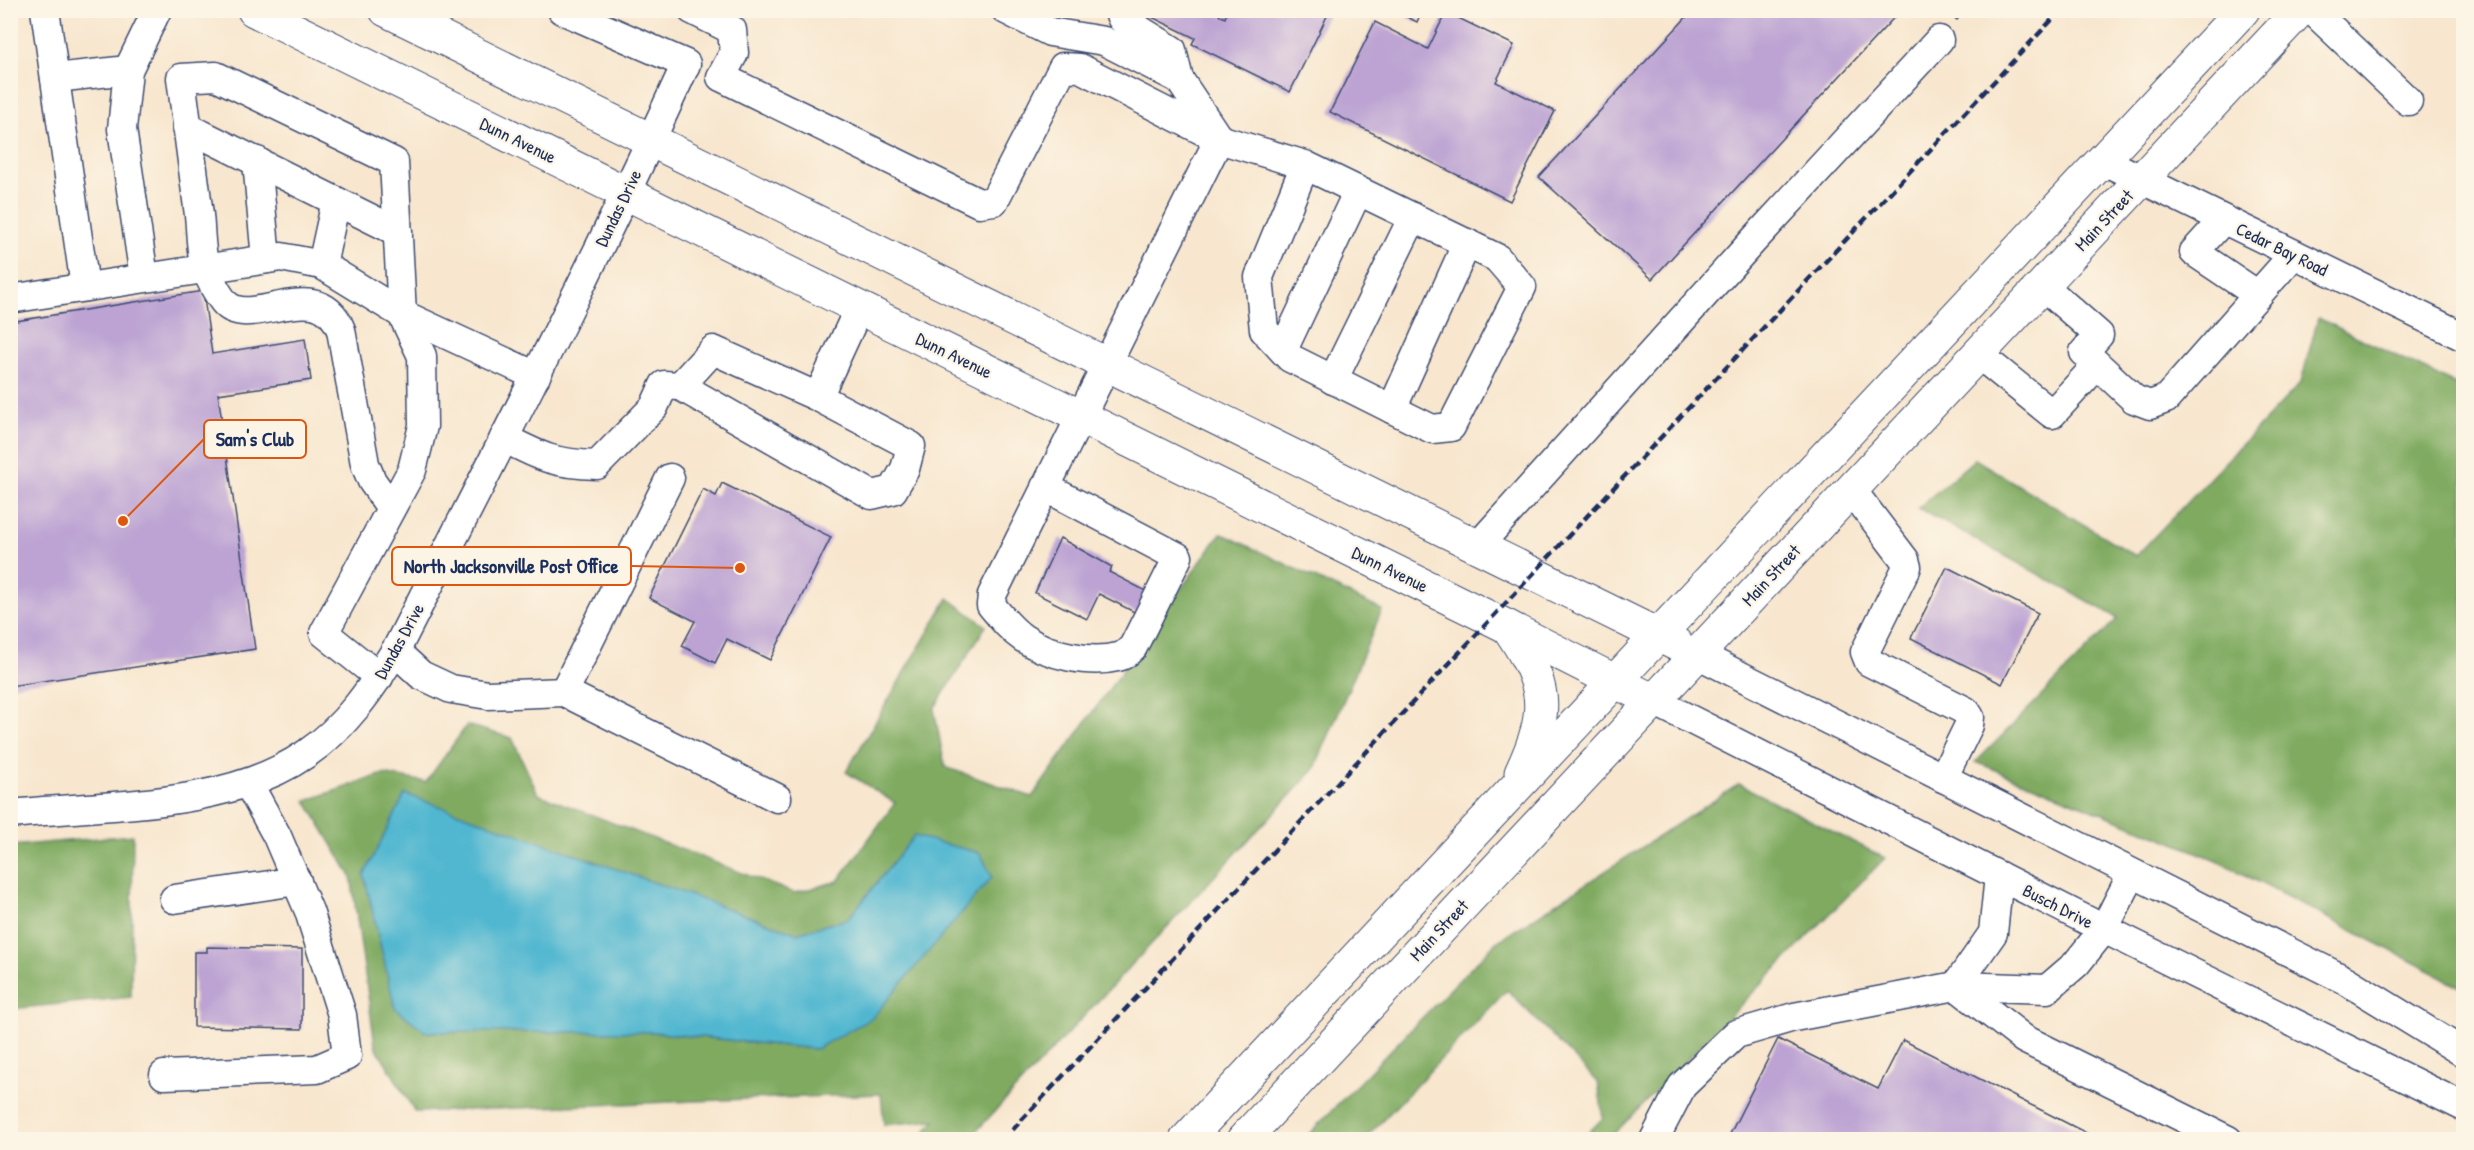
<svg xmlns="http://www.w3.org/2000/svg" width="2474" height="1150" font-family="'Patrick Hand',sans-serif">
<style>
.forest{fill:#7faa61;stroke:#4d6c60;stroke-width:1.5;fill-rule:evenodd}
.water{fill:#51b7d0;stroke:#367397;stroke-width:1.5}
.building{fill:#bca3d3}
.lines{fill:none;stroke-linecap:round;stroke-linejoin:round}
.minor-casing{stroke:#3c4a6f;stroke-width:31}
.major-casing{stroke:#3c4a6f;stroke-width:35}
.minor{stroke:#fff;stroke-width:28}
.major{stroke:#fff;stroke-width:33}
.rail{stroke:#1b2f5e;stroke-width:4.5;stroke-dasharray:9 4.5;stroke-linecap:butt}
.labels{text-anchor:middle;dominant-baseline:central;stroke-width:4.5;stroke-linejoin:round;paint-order:stroke}
.street-label{font-size:18px;fill:#1b2f5e;stroke:#fcf5e5}
.leader{fill:none;stroke:#de5710;stroke-width:2}
.callout-dot{fill:#de5710;stroke:#fcf5e5;stroke-width:2}
.callout{fill:#fcf5e5;stroke:#de5710;stroke-width:2}
.callout-label{font-size:20px;text-anchor:middle;font-weight:bold;fill:#1b2f5e}
</style>
<rect width="100%" height="100%" fill="#fcf5e5"/>
<filter id="ink" filterUnits="userSpaceOnUse"><feTurbulence type="fractalNoise" baseFrequency=".0167" numOctaves="2"/><feDisplacementMap in="SourceGraphic" scale="12" xChannelSelector="R" yChannelSelector="G"/><feConvolveMatrix kernelMatrix="1 2 1 2 8 2 1 2 1" color-interpolation-filters="sRGB"/></filter>
<filter id="wash" filterUnits="userSpaceOnUse"><feTurbulence type="fractalNoise" baseFrequency=".008" numOctaves="4" result="noise"/><feDisplacementMap in="SourceGraphic" scale="24" xChannelSelector="R" yChannelSelector="G"/><feGaussianBlur stdDeviation="1.35" result="paint"/><feColorMatrix in="noise" values="0 0 0 0 0 0 0 0 0 0 0 0 0 0 0 0 0 1.4 0 .05"/><feComposite in="paint" operator="in"/></filter>
<g filter="url(#wash)">
<rect width="100%" height="100%" fill="#f8e6ce"/>
<g class="forest">
<path d="M2318,318L2463,388V988L2216,860L1976,762L2118,618L1918,508L1975,459L2136,556L2301,382Z"/>
<path d="M1221,533L1382,610L1314,770L969,1139H918L936,1120L884,1125L881,1094L415,1112L375,1045L351,876L306,801L383,774L426,782L467,725L512,738L538,794L794,893L838,881L895,803L846,772L948,598L986,626L934,709L945,767L1032,797ZM405,795L796,933L848,919L914,836L816,1049L651,1032Z"/>
<path d="M1739,784L1885,858L1609,1139H1582L1603,1118L1598,1082L1507,990L1365,1139H1304L1495,943Z"/>
<path d="M133,835L131,997L11,1009V846Z"/>
</g>
<path class="water" d="M405,794L796,933L848,919L914,836L980,853L992,877L872,1018L816,1049L651,1032H426L395,1008L364,875Z"/>
<g id="blocks">
<g class="building">
<path d="M1139,10H1210L1225,18L1228,10H1330L1290,92L1192,44L1195,38L1150,16L1148,20L1137,14Z"/>
<path d="M1393,10H1422L1417,22Z"/>
<path d="M1693,10H1901L1652,279L1539,177Z"/>
<path d="M1945,10H1965L1957,20Z"/>
<path d="M1446,12L1514,45L1496,82L1555,111L1510,201L1330,112L1375,22L1428,49Z"/>
<path d="M203,291L212,354L305,339L311,380L218,394L255,649L10,686V322Z"/>
<path d="M722,483L831,537L770,660L727,639L715,663L682,646L695,621L649,598L703,489L716,496Z"/>
<path d="M1060,538L1112,567L1109,572L1150,593L1140,615L1099,594L1087,619L1035,593Z"/>
<path d="M1947,567L2038,613L2002,684L1911,638Z"/>
<path d="M207,947L302,949V1029L194,1027V952H207Z"/>
<path d="M1778,1039L1878,1089L1903,1040L2100,1140H1727Z"/>
</g>
</g>
</g>
<g filter="url(#ink)">
<use href="#blocks" fill-opacity="0" stroke="#3c4a6f" stroke-width="1.5"/>
<g class="lines">
<g class="minor-casing">
<g id="minor">
<path d="M45,10L85,287"/>
<path d="M692,10L732,30L734,53L721,77L979,203L994,201L1063,67L1080,68L1219,139L1179,79L1104,41L1050,32L1006,10"/>
<path d="M1118,10L1122,19L1172,50L1179,79"/>
<path d="M2312,10L2408,101"/>
<path d="M55,78L128,70"/>
<path d="M187,127L398,232"/>
<path d="M2102,160L2464,337"/>
<path d="M257,161L266,259"/>
<path d="M2223,220L2194,252L2258,295"/>
<path d="M322,265L336,201"/>
<path d="M144,277L122,129L128,70L157,10"/>
<path d="M2042,285L2099,335L2084,352L2134,399L2150,405L2166,399L2294,254"/>
<path d="M10,299L281,257L322,265L402,314L536,376"/>
<path d="M1283,350L1358,191"/>
<path d="M1978,354L2052,414L2097,365"/>
<path d="M1333,380L1413,217"/>
<path d="M680,386L872,495L893,490L905,469L911,446L818,397"/>
<path d="M1392,409L1467,243"/>
<path d="M504,438C541,457 554,464 597,465L654,407L664,385L680,386L713,350L818,397L859,308"/>
<path d="M1045,487L1178,557L1133,647C1129,651 1124,656 1118,657C1089,664 1048,655 1023,638C1010,629 1001,617 991,605L992,595L1219,139L1305,165L1497,258L1522,287L1451,427L1432,429L1290,358L1264,330L1259,277L1305,165"/>
<path d="M1851,489L1905,560L1907,567L1865,652L1869,662L1966,711L1970,717L1969,725L1943,778"/>
<path d="M1477,547L1752,242L1939,40"/>
<path d="M395,651L421,675L451,689L488,695L564,692L777,798"/>
<path d="M1697,654L2345,980L2464,1053"/>
<path d="M379,677L324,633L412,470L423,426L422,356L402,314L394,162L216,76L181,78C187,124 193,169 199,215C201,232 200,253 206,269C210,279 217,293 224,302C249,333 318,271 341,330L365,464L372,481L391,508"/>
<path d="M564,692L670,478"/>
<path d="M1654,701L2104,929L2464,1107"/>
<path d="M10,814C104,804 227,809 306,754C346,727 372,688 397,648C496,454 596,262 686,64L562,10"/>
<path d="M1999,876L1993,933L1956,986L2024,1039L2228,1140"/>
<path d="M174,899L297,881"/>
<path d="M164,1075L317,1069L347,1056L342,1015L309,911L277,836L248,783"/>
<path d="M1654,1140L1682,1086L1736,1034L1794,1017L1956,986L2047,989L2076,964L2104,929L2132,874"/>
</g>
</g>
<g class="major-casing">
<g id="major">
<path d="M254,10L1508,627L1654,701"/>
<path d="M386,10L1676,644"/>
<path d="M1508,627C1547,685 1551,709 1521,773"/>
<path d="M1186,1140L2243,10"/>
<path d="M1243,1140L2300,10"/>
</g>
</g>
<use href="#minor" class="minor"/>
<use href="#major" class="major"/>
<path class="rail" d="M1003,1140L2061,10"/>
</g>
</g>
<g class="labels">
<g class="street-label">
<text transform="translate(518 140) rotate(26)">Dunn Avenue</text>
<text transform="translate(618 208) rotate(-64)">Dundas Drive</text>
<text transform="translate(2104 220) rotate(-47)">Main Street</text>
<text transform="translate(2282 249) rotate(26)">Cedar Bay Road</text>
<text transform="translate(954 355) rotate(26)">Dunn Avenue</text>
<text transform="translate(1390 569) rotate(26)">Dunn Avenue</text>
<text transform="translate(1771 575) rotate(-47)">Main Street</text>
<text transform="translate(399 641) rotate(-61)">Dundas Drive</text>
<text transform="translate(2058 906) rotate(27)">Busch Drive</text>
<text transform="translate(1439 930) rotate(-47)">Main Street</text>
</g>
</g>
<path class="leader" d="M123 521L204 439M740 568L631 566"/>
<g class="callout-dot">
<circle cx="123" cy="521" r="6"/>
<circle cx="740" cy="568" r="6"/>
</g>
<g class="callout">
<rect x="204" y="420" width="102" height="38" rx="6"/>
<rect x="392" y="547" width="239" height="38" rx="6"/>
</g>
<g class="callout-label">
<text x="255" y="446">Sam's Club</text>
<text x="511" y="573">North Jacksonville Post Office</text>
</g>
<rect width="2474" height="1150" fill="none" stroke="#fcf5e5" stroke-width="36"/>
</svg>
